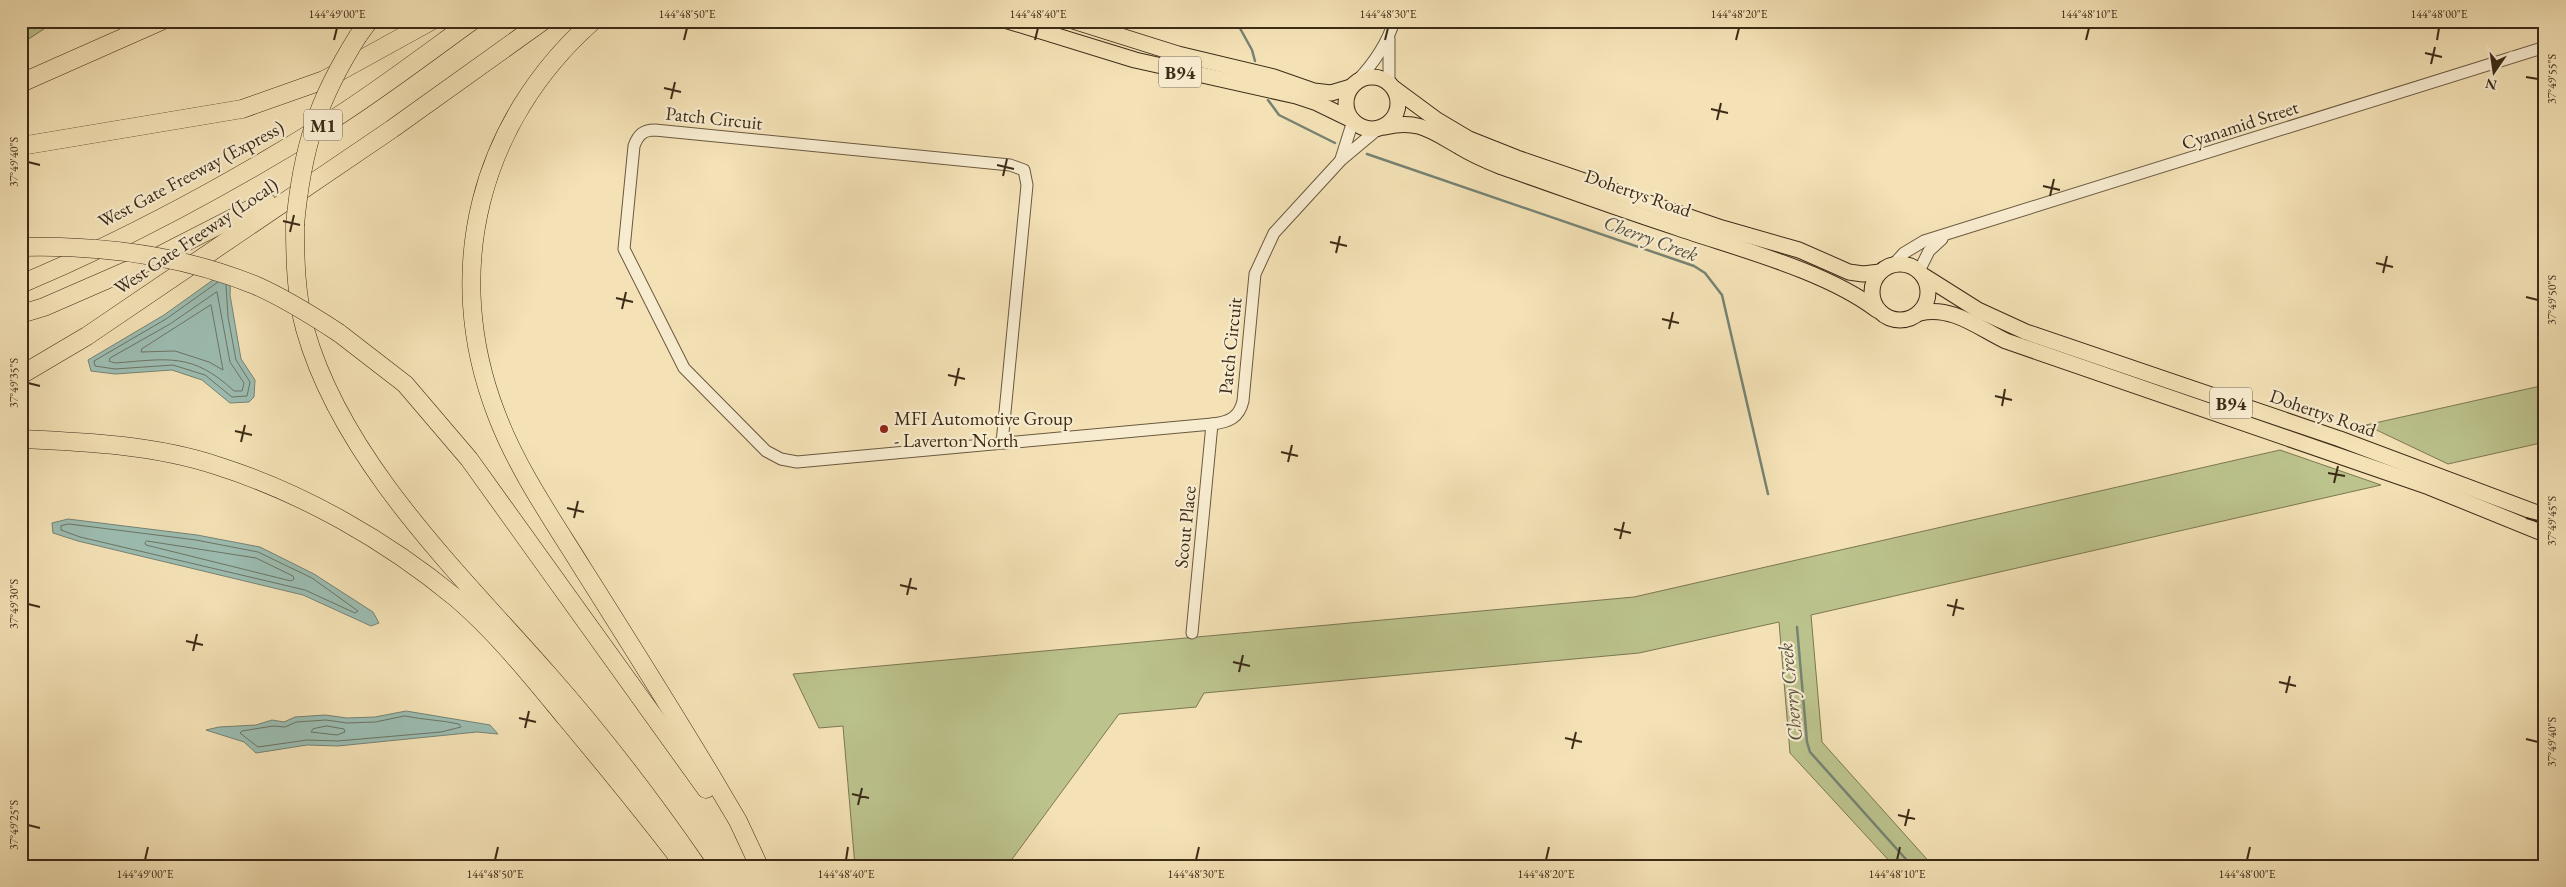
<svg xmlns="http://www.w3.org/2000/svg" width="2566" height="887" font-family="'EB Garamond',serif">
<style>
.green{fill:#bcc38d;stroke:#7c7752}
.water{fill:#9cbdb2;stroke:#768374}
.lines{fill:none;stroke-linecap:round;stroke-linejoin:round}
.shore{stroke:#6c7464;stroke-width:1}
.stream{stroke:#768374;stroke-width:2.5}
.minor-casing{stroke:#6a593f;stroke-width:13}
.major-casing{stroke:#3c2b17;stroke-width:17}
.highway-casing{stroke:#3c2b17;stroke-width:19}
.minor{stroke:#f8ecd0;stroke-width:11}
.major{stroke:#f4e2b6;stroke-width:15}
.highway{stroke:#f4e2b6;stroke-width:18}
.highway-bridge-casing{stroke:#3c2b17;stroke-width:19;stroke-linecap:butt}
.highway-bridge{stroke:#f4e2b6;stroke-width:18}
.ticks{fill:none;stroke:#3c2b17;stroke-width:2}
.poi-dot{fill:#8f2418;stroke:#f8ecd0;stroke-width:2}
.labels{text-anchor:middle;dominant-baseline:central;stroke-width:4.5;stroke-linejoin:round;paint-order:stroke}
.shield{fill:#f8ecd0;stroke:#74654e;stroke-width:1}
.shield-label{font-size:18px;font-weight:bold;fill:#3c2b17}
.street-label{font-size:19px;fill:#3c2b17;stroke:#f8ecd0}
.poi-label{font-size:19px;fill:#3c2b17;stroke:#f8ecd0;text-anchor:start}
.water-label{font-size:20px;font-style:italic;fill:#54503e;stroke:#f8ecd0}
.neatline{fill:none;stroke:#3c2b17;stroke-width:2}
.ticks-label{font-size:12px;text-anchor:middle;fill:#3c2b17}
</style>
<rect width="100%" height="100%" fill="#f4e2b6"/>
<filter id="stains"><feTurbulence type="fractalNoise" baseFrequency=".004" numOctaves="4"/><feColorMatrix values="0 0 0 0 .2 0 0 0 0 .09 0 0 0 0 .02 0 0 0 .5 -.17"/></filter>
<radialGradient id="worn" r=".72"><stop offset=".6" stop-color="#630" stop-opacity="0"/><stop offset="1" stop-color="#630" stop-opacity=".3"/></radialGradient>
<g class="green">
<path d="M21,21H56L21,44Z"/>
<path d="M2545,385V442L2448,464L2366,425Z"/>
<path d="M2280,450L2381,485L1811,615L1822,742L1933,866H1894L1790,753L1779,622L1639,653L1204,693L1196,707L1119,714L1007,866H855L843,726L819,728L793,674L1634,597Z"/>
</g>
<g class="water">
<path d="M231,267L230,295L241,359L255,380L254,397L249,402L230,403L202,380L172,370L115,374L91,371L88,360L164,315Z"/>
<path d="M68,519L197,535L260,547L314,574L373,612L379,623L371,626L303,595L78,541L53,533L52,523Z"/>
<path d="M406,711L490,725L498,734L477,732L338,746L307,745L256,753L244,742L206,730L219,727L256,725L272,720L284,722L295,717L325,715L347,718L375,717Z"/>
</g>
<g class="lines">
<g class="shore">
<path d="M218,282L166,319L94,361L95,366L115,369L173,365L205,375L232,397L247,396L250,382L236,360L228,317L226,285"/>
<path d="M217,292L230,362L244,383L242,391H234C192,352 168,359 115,363L109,361L110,358L170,324Z"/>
<path d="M211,305L223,370L209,362L175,351L141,352L142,349Z"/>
<path d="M69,524L196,540L258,552L312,578L358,611L355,613L305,590L80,537L61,530V526Z"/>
<path d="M147,541L256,558L293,576L294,579L291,581L146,545L145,543Z"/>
<path d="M405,716C424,720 441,720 459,724L461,727L441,732L338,741L307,740L258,747L240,733L242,731L273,726L285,727L296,722L326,720L347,723L375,722Z"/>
<path d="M327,726L344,729L345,732L337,735L311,732L313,729Z"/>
</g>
<g class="stream">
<path d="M1236,21L1252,50L1255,61"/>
<path d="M1268,100L1279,115L1335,143"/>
<path d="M1367,154L1694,266L1705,273L1722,295L1768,494"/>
<path d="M1797,627L1807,742L1810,752L1912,866"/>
</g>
<g class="minor-casing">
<g id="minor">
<path d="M1389,39V83"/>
<path d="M1357,81C1374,63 1387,45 1394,21"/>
<path d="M1341,159L1353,121"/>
<path d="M1893,265L1904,253L1924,241L2545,47"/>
<path d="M1919,271L1929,251L1942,239"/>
<path d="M1002,443L1027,185L1024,170L1010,165L655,130C643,130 638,135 634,146L624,249L684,368L766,451L781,459L797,462L1212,424C1229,422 1239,418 1243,401L1255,274L1274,233L1341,160L1378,129"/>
<path d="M1192,633L1212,424"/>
</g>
</g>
<g class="major-casing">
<g id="major">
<path d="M1008,21L1135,60L1296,96L1317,103L1352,120"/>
<path d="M1073,21L1178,54L1274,77L1314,91L1331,93L1351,87"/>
<circle cx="1372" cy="103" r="26"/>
<path d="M1395,89L1437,120L1469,139L1517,158L1722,228L1799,250L1849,272L1863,274L1880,272"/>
<path d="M1385,127C1419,119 1431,131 1460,147C1473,155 1487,161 1502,167C1560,187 1619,209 1678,228C1739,249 1826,271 1877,310"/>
<circle cx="1900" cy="292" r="28"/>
<path d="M1924,276L1978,310L2026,332L2340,439L2545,516"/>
<path d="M1920,313C1951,305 1979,328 2006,341L2429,487L2545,534"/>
</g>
</g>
<g class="highway-casing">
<g id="highway">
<path d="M593,21C480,121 441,270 496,413C517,469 552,519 583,569C626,637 668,704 709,772L738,821L759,866"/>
<path d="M358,36L369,21"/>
<path d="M21,83L161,21"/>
<path d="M21,146L242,109L324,80L431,21"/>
<path d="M295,225C295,260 296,296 305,329C342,461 458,572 547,673C601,734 651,799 697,866"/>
<path d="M21,284C128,239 231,183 329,122C378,91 425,55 472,21"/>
<path d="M21,314L44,307L145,263L266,201"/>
<path d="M339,333L405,384L469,459L706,789"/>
<path d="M21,375L87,336L392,129L543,21"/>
<path d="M21,439C87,442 155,445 218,466C303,493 387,541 456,598C497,633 531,676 565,717C606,766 646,815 685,866"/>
</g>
</g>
<use href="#minor" class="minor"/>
<use href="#major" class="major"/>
<use href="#highway" class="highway"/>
<g class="highway-bridge-casing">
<g id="highway-bridge">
<path d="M295,225C302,149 317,101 358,36"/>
<path d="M21,247C102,245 182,255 257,286C286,299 313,316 339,333"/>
</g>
</g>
<use href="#highway-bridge" class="highway-bridge"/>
</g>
<path class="ticks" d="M334,40L337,28M684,40L687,28M1035,40L1038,28M1385,40L1388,28M1736,40L1739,28M2086,40L2089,28M2437,40L2439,28M2425,53L2442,57M2431,64L2435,47M2526,77L2538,79M664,88L681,92M671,99L675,82M1711,109L1728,113M1717,120L1721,103M28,162L40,165M997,165L1014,169M1003,176L1007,159M2043,186L2060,190M2050,196L2054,179M283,221L300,225M290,232L294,215M1330,242L1347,246M1336,253L1340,236M2376,263L2393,267M2383,273L2387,256M2526,297L2538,300M616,298L633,302M622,309L626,292M1662,319L1679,323M1669,329L1673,312M948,375L965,379M28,383L40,386M955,386L959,368M1995,396L2012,400M2002,406L2005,389M235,431L252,435M241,442L245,425M1281,452L1298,456M1288,462L1292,445M2328,473L2345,476M2334,483L2338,466M567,508L584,512M574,518L578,501M2526,518L2538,521M1614,529L1631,533M1620,539L1624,522M900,585L917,589M907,595L911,578M28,604L40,607M1947,605L1964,609M1953,616L1957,599M186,641L203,645M193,651L197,634M1233,662L1250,666M1239,672L1243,655M2279,682L2296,686M2286,693L2290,676M519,718L536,722M525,728L529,711M1565,738L1582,742M2526,739L2538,742M1572,749L1576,732M852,794L869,798M858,805L862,788M1898,815L1915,819M28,825L40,828M1905,826L1909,809M145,860L148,847M495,860L498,847M846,860L848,847M1196,860L1199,847M1546,860L1549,847M1897,860L1900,847M2247,860L2250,847"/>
<circle class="poi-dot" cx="884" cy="429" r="5"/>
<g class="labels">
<g class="shield">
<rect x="1159" y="56.5" width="42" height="31" rx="4"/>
<rect x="304" y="109.5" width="38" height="31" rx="4"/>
<rect x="2210" y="387.5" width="42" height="31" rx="4"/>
</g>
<g class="shield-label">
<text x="1180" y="72">B94</text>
<text x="323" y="125">M1</text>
<text x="2231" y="403">B94</text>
</g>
<g class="street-label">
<text transform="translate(714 118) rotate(6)">Patch Circuit</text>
<text transform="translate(2240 125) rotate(-18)">Cyanamid Street</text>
<text transform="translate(191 174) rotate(-28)">West Gate Freeway (Express)</text>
<text transform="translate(1638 193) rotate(19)">Dohertys Road</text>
<text transform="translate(196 236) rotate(-34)">West Gate Freeway (Local)</text>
<text transform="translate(1230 346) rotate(-84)">Patch Circuit</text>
<text transform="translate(2323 413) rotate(19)">Dohertys Road</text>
<text transform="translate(1185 527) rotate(-84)">Scout Place</text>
</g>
<g class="poi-label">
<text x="894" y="418">MFI Automotive Group<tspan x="894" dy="22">- Laverton North</tspan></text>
</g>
<g class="water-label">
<text transform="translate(1651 238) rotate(20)">Cherry Creek</text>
<text transform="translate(1790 692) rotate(-96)">Cherry Creek</text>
</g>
</g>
<rect width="2566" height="887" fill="none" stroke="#f4e2b6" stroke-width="55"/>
<g transform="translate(2494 72) rotate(193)" stroke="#f8ecd0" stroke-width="4" paint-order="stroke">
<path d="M0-4L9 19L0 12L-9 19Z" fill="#3c2b17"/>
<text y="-8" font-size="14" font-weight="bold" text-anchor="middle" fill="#3c2b17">N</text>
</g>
<rect x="28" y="28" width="2510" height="832" class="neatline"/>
<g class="ticks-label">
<text x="337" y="18">144°49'00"E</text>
<text x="687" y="18">144°48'50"E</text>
<text x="1038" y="18">144°48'40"E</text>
<text x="1388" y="18">144°48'30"E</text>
<text x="1739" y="18">144°48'20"E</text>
<text x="2089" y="18">144°48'10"E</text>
<text x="2439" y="18">144°48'00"E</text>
<text transform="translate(2552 79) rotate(-90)" y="4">37°49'55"S</text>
<text transform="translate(14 162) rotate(-90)" y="4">37°49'40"S</text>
<text transform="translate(2552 300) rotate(-90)" y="4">37°49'50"S</text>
<text transform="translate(14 383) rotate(-90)" y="4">37°49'35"S</text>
<text transform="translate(2552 521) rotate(-90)" y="4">37°49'45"S</text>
<text transform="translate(14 604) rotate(-90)" y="4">37°49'30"S</text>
<text transform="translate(2552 742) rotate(-90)" y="4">37°49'40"S</text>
<text transform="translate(14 825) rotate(-90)" y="4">37°49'25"S</text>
<text x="145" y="878">144°49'00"E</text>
<text x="495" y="878">144°48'50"E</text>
<text x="846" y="878">144°48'40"E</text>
<text x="1196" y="878">144°48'30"E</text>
<text x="1546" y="878">144°48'20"E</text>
<text x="1897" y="878">144°48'10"E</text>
<text x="2247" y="878">144°48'00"E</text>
</g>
<rect width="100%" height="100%" filter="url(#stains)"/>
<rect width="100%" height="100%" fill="url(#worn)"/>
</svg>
